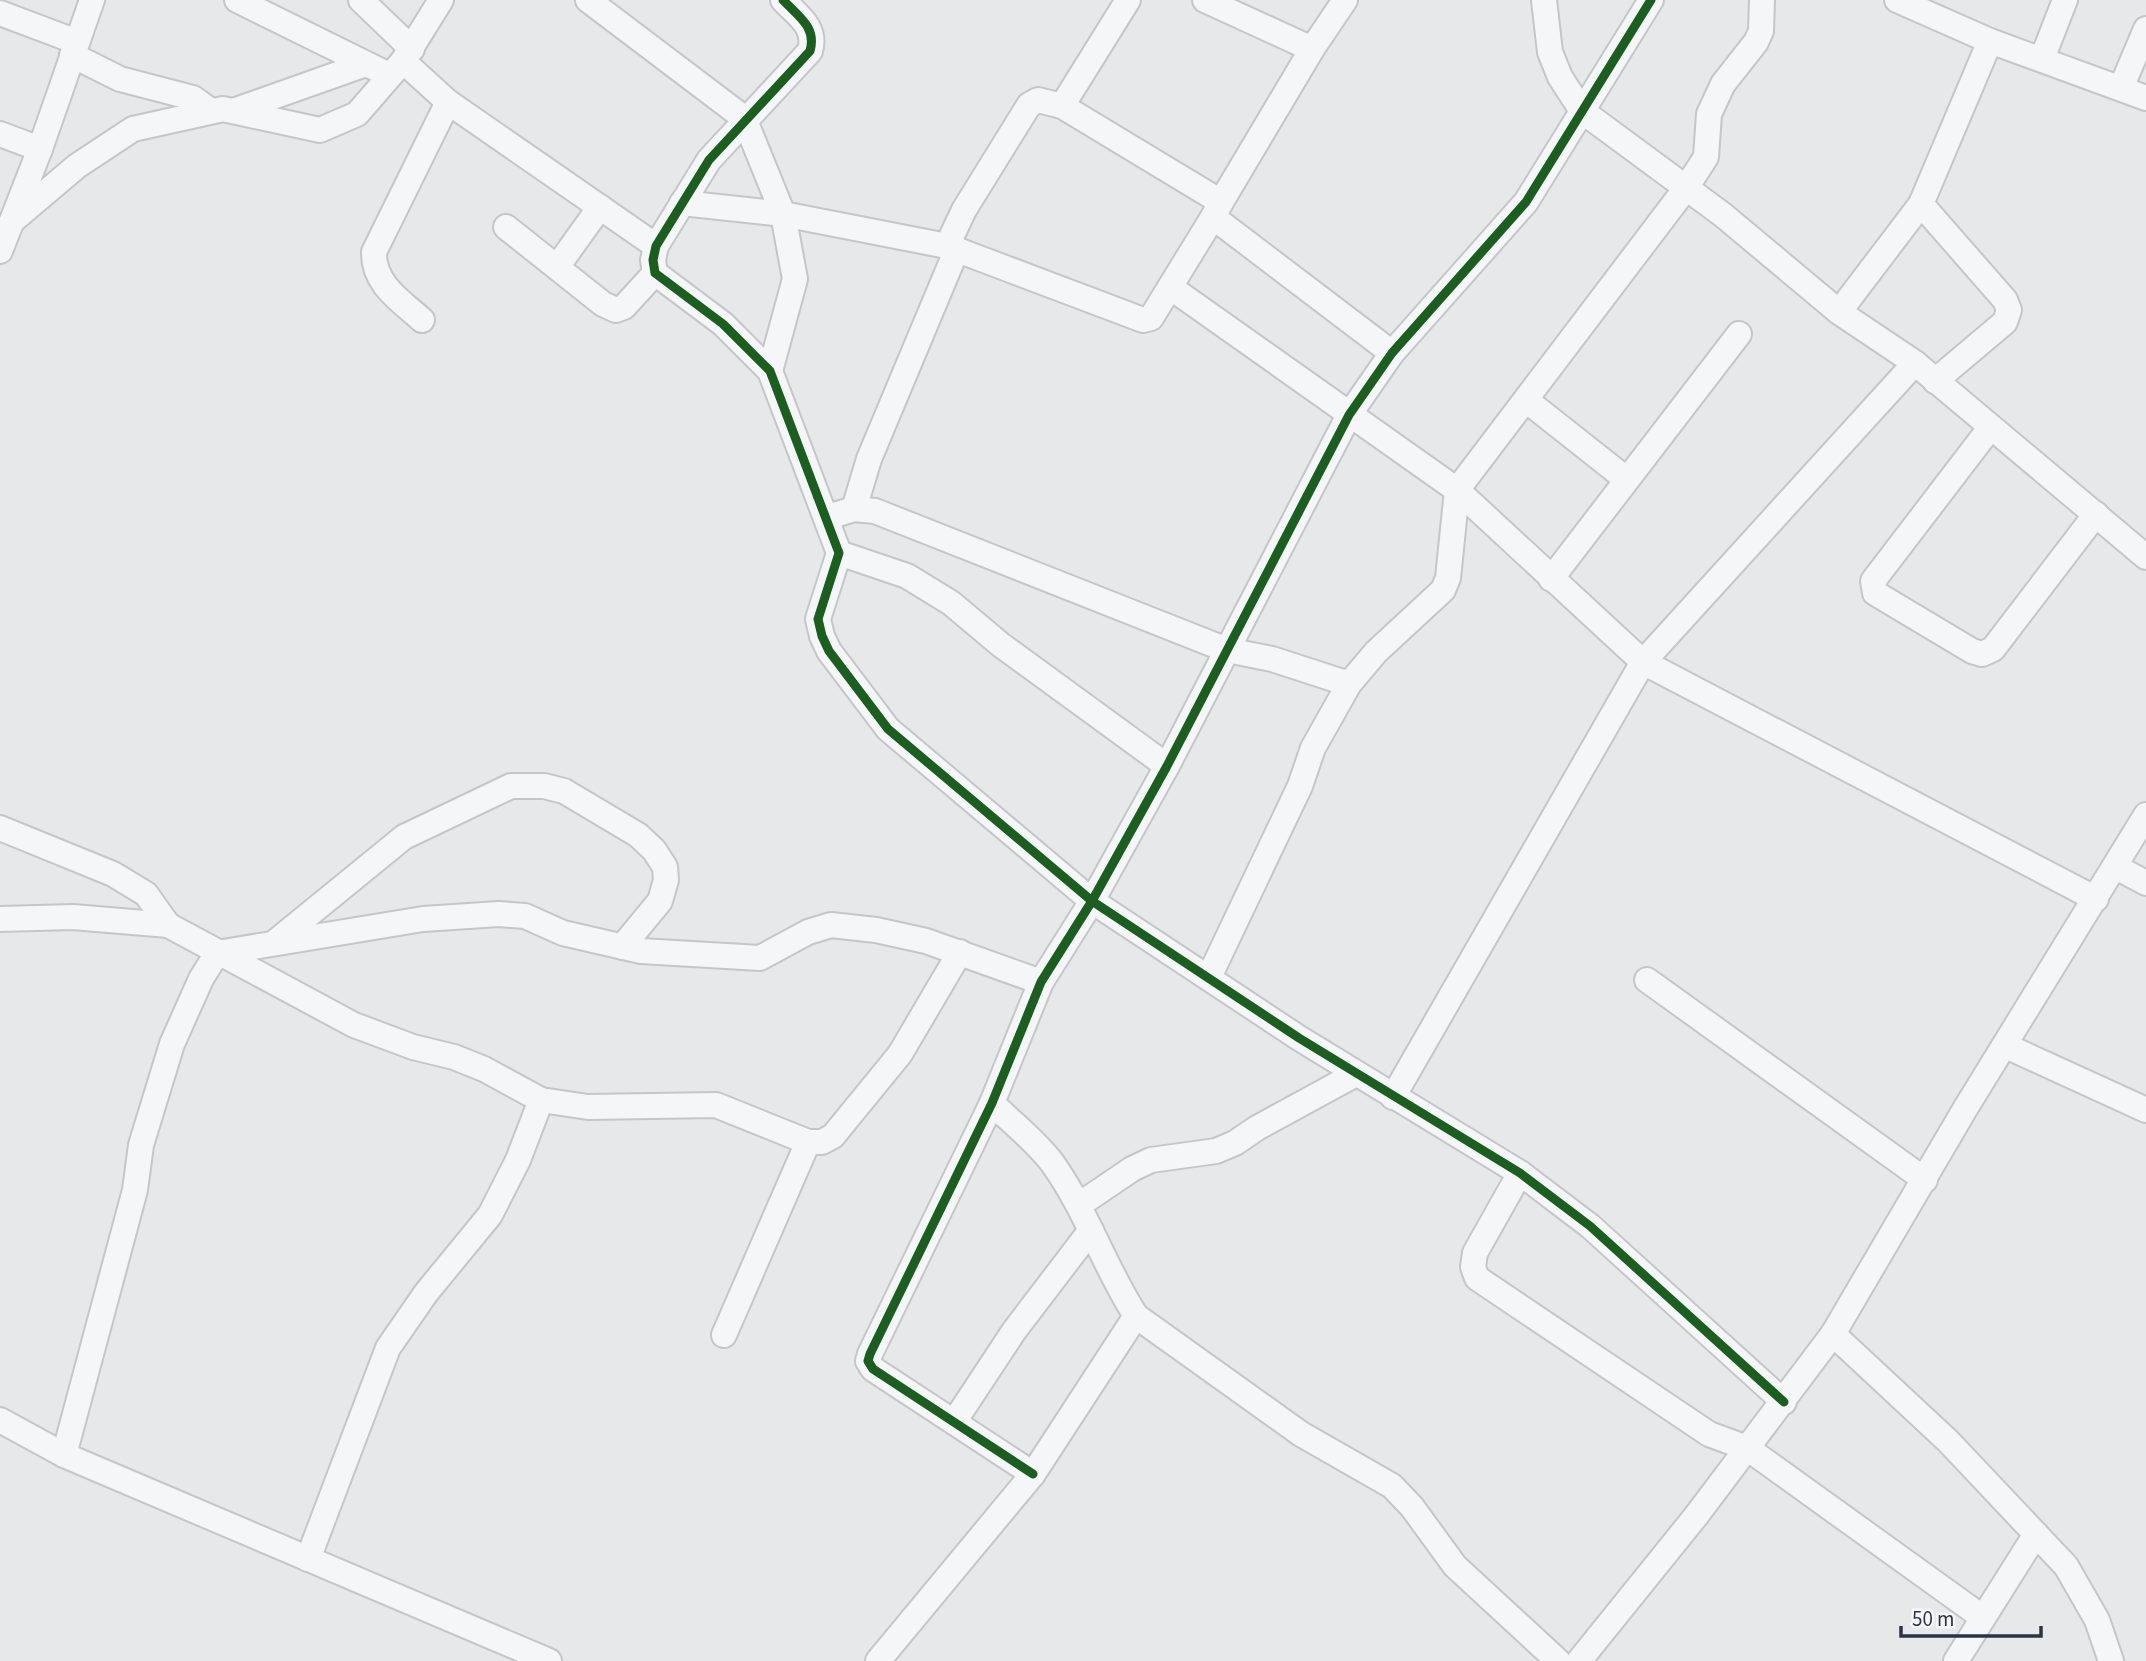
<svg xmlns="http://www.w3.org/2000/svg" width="2146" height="1661" font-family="'Source Sans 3',sans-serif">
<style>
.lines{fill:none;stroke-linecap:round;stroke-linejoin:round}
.minor-casing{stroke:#c4c6c8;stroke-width:28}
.minor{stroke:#f5f6f7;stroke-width:24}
.cycleway-casing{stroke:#f4f6f9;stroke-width:13}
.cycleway{stroke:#1b5e20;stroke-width:9}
</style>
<rect width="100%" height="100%" fill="#e6e8ea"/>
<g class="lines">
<g class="minor-casing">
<g id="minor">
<path d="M237,0L389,75"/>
<path d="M361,0L412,49"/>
<path d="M441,0L403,61L448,102L656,246"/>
<path d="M588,0L744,118L783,214L795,279L770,371"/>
<path d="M783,0C798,16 817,27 810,51L709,160L656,246L653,260L655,273L723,324L770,371L839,553L818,619L822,636L829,651L888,729L1092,901L1299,1038L1520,1173L1590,1226L1784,1402"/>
<path d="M1205,0L1312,49L1221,202"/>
<path d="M1544,0L1550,52L1560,77L1582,111L1723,215L1839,312L1915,363L2146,557"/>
<path d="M1897,0L1990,41L2146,98"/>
<path d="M0,13L77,42"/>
<path d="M1312,49L1345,0"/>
<path d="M72,55L120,79L193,98L211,111"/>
<path d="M2042,59L2065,0"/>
<path d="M2121,88L2146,29"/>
<path d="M1062,106L1128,0"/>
<path d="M236,110L363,65"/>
<path d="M0,134L40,149"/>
<path d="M682,203L783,214L947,246L1143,320L1151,318L1213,217"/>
<path d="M1921,204L2005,300L2009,310L2005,322L1935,381"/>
<path d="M12,221L77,166L133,129L223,109L320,130L357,114L403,61"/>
<path d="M506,227L603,304L616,310L624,307L655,273"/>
<path d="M947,246L964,210L1029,105L1038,100L1062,106L1221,202L1213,217L1392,353"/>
<path d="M0,251L40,149L92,0"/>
<path d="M557,267L600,207"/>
<path d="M1170,287L1457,490L1643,662L2096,899"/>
<path d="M1839,312L1921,204L1990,41"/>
<path d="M422,320C401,301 373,284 374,252L448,102"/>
<path d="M1526,400L1626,479"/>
<path d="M1990,428L1873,581L1875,593L1972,651L1982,654L1993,649L2096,514"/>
<path d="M854,509L869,459L957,249"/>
<path d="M828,517L854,509L875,511L1227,650L1272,659L1349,684"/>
<path d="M839,553L907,576L951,603L1001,645L1167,766"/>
<path d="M1551,579L1739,334"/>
<path d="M0,828L113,874L146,894L168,925"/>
<path d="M2116,867L2146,883"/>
<path d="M0,919L73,917L168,925L354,1025L413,1047L454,1057L484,1069L541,1100L588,1107L716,1105L808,1142H822L833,1136L900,1054L960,952"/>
<path d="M274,943L404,837L511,786H544L564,791L638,835L654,850L665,867L666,880L660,901L622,947"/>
<path d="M1209,977L1300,786L1313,748L1349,684L1376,652L1443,590L1448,578L1457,490L1686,188L1706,157L1709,114L1723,84L1756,42L1761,31L1762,0"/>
<path d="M1647,980L1925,1180"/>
<path d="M2006,1046L2146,1110"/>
<path d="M1393,1097L1643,662L1915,363"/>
<path d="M992,1103C1012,1123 1037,1142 1053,1164C1087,1212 1105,1268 1136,1316L1301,1434L1392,1486L1412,1507L1455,1566L1558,1661"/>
<path d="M1520,1173L1475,1253L1473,1267L1477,1278L1709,1434L1747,1448L1982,1617"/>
<path d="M1079,1205L1132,1169L1151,1160L1216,1151L1235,1143L1257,1128L1356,1074"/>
<path d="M1833,1334L1948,1441L2066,1566L2097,1620L2111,1661"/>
<path d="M724,1335L808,1142"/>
<path d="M0,1420L64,1455L549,1661"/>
<path d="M954,1422L1014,1331L1091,1230"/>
<path d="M64,1455L135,1190L141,1145L172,1044L201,979L217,953L423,919L499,914L525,916L563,933L641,951L760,958L808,932L831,925L876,930L926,941L1041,982"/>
<path d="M1033,1474L873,1369L868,1361L870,1354L992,1103L1041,982L1092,901L1167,766L1349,415L1392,353L1526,202L1651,0"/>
<path d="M308,1559L388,1348L426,1293L490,1215L518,1160L541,1100"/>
<path d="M878,1661L1033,1474L1136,1316"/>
<path d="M1579,1661L1696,1516L1833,1334L1965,1109L2146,815"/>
<path d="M1956,1661L2036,1534"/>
</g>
</g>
<use href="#minor" class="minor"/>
<g class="cycleway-casing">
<g id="cycleway">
<path d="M783,0C798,16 817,27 810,51L709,160L656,246L653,260L655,273L723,324L770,371L839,553L818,619L822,636L829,651L888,729L1092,901L1299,1038L1520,1173L1590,1226L1784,1402"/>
<path d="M1033,1474L873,1369L868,1361L870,1354L992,1103L1041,982L1092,901L1167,766L1349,415L1392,353L1526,202L1651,0"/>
</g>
</g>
<use href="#cycleway" class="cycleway"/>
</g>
<path d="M1901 1626v10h140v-10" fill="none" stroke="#2b3445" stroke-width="3.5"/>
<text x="1912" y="1626" font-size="21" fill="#2b3445" stroke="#f4f6f9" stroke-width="5" paint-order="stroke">50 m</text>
</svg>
